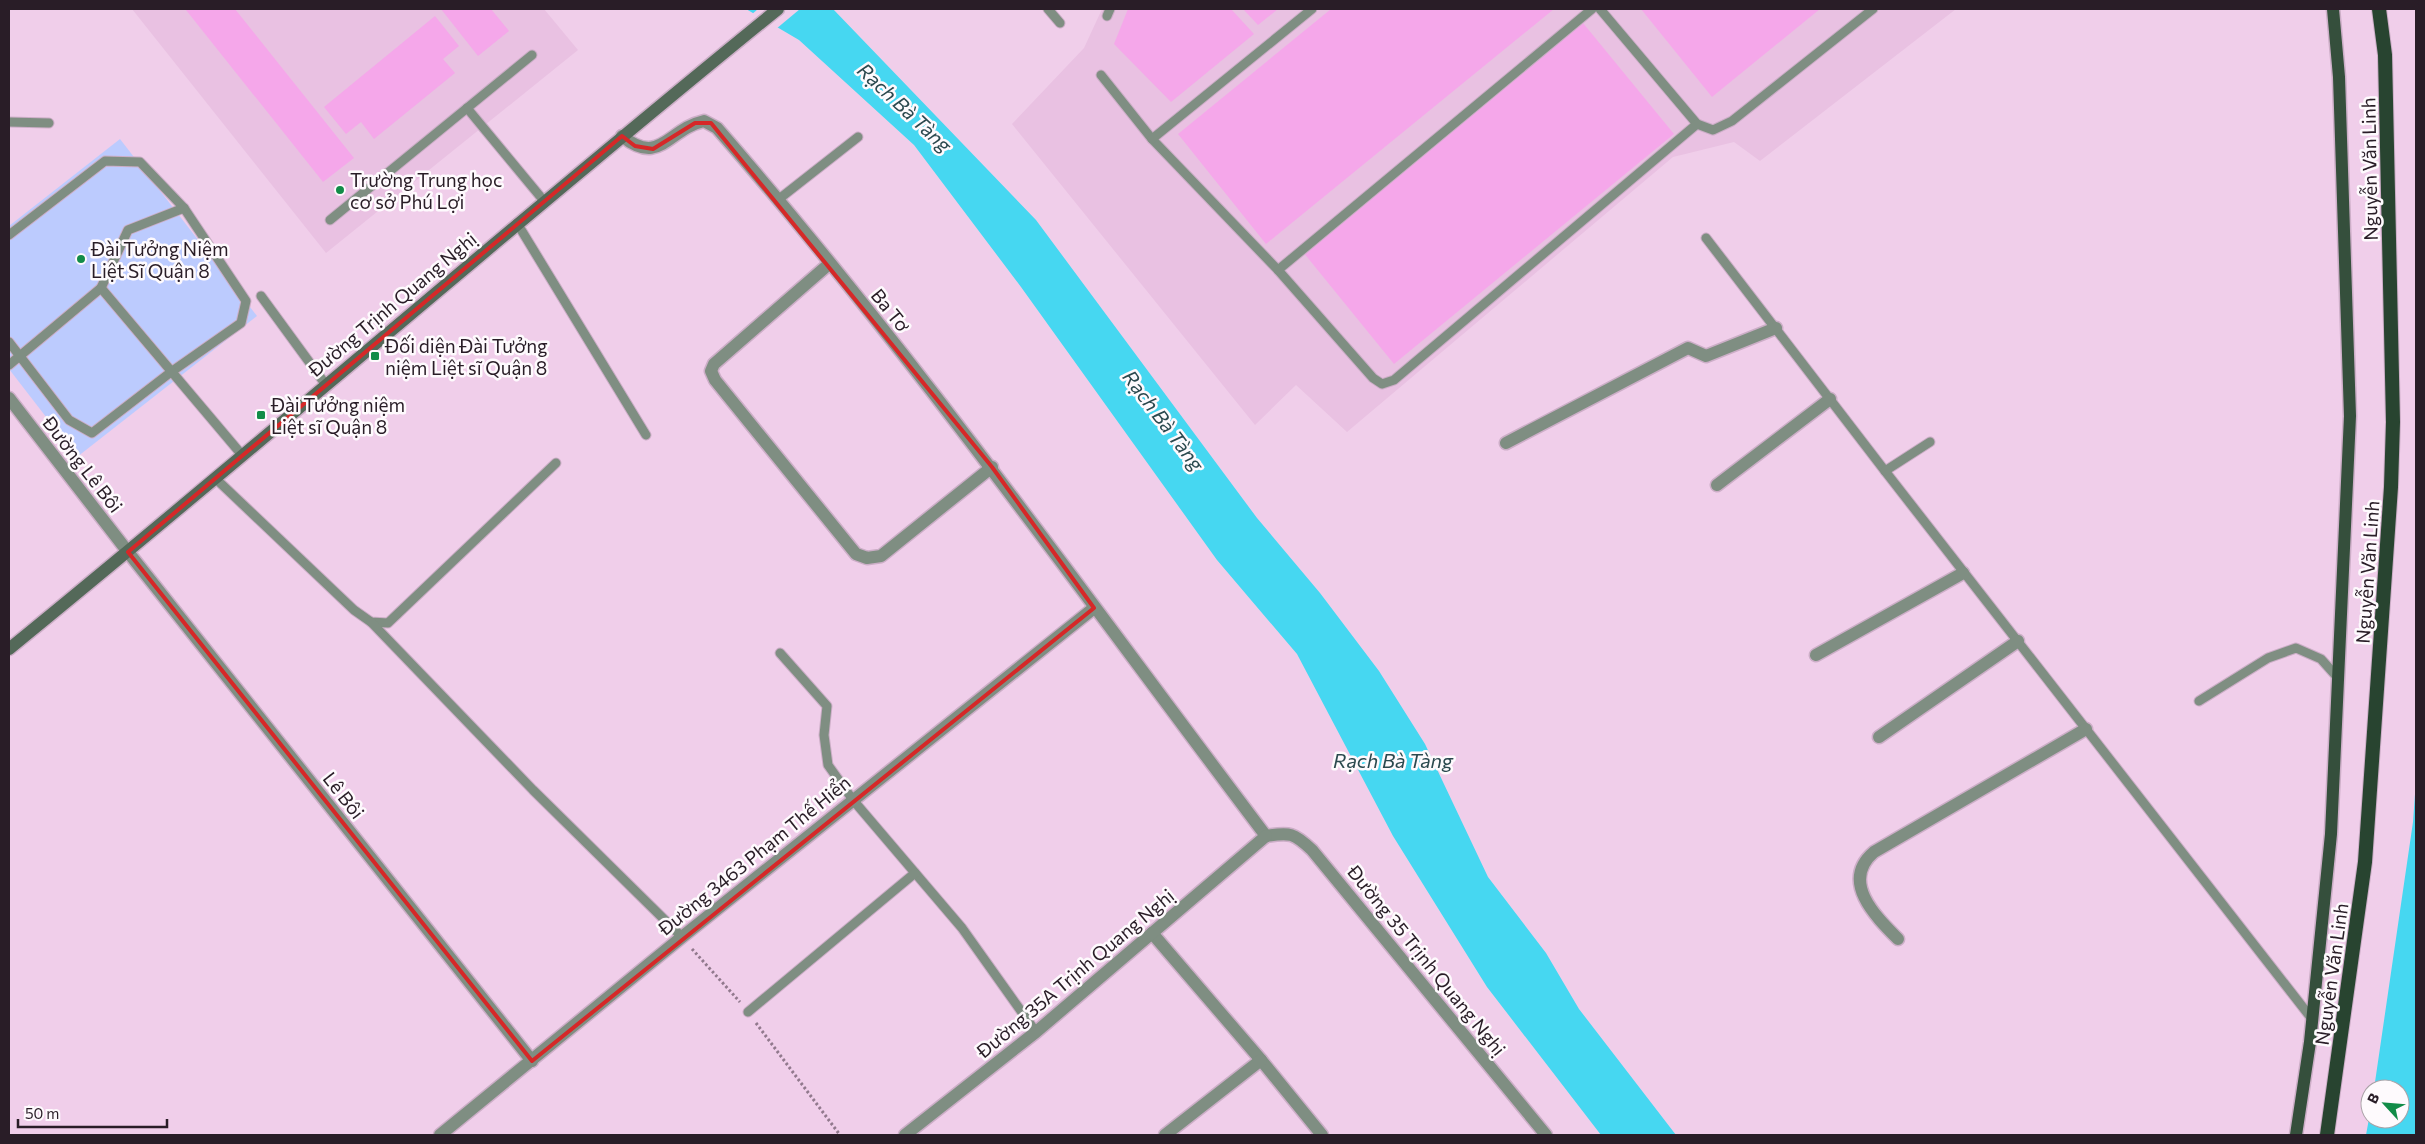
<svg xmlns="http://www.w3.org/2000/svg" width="2425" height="1144" font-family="Commissioner,sans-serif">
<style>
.built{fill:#e9c1e2}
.green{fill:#bccbfe}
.water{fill:#46d7f1}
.pier{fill:#f0ceea}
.building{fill:#f5a7ea}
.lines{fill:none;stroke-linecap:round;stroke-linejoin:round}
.service-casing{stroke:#ccaec7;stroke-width:11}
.minor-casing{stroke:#ccaec7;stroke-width:15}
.tertiary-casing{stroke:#ccaec7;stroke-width:15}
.secondary-casing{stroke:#ccaec7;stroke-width:15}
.primary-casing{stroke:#ccaec7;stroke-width:15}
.trunk-casing{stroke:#ccaec7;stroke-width:16}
.path{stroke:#91798d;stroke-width:3;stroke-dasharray:2.5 2.5;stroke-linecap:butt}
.service{stroke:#7f8e82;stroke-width:9}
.minor{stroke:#7f8e82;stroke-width:12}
.tertiary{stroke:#7f8e82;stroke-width:12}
.secondary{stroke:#546959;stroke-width:12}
.primary{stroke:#354f3c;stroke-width:12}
.trunk{stroke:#284430;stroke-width:14}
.marked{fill:none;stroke:#d62828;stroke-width:4;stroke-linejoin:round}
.poi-dot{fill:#128c48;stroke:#fefafd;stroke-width:2}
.labels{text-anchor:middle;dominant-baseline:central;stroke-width:5;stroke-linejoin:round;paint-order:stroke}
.street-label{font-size:19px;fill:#291d27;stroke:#fefafd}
.poi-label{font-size:19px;fill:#291d27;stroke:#fefafd;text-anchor:start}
.water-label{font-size:20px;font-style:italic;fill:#2b494f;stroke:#fefafd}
</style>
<rect width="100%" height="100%" fill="#f0ceea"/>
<g class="built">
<path d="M132,9H544L578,50L326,253Z"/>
<path d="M1102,9H1956L1760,161L1734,142L1673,157L1347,432L1296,385L1255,425L1012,124L1084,48Z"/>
</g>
<path class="green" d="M120,139L257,316L77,457L9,369V226Z"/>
<g class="water">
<path d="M746,9H833L1036,220L1257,518L1320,593L1379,671L1425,744L1488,877L1546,953L1579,1009L1676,1135H1601L1487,987L1393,836L1297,654L1217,560L1021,287L914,145L799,40Z"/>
<path d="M2416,780V1135H2366L2370,1113V1119H2400V1089H2374L2413,822Z"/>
</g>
<path class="pier" d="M758,9H800L776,29L751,15Z"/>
<g class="building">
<path d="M235,9L354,158L323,182L186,10Z"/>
<path d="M441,9H491L509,31L478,56Z"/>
<path d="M1128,9H1231L1254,34L1171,102L1114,44Z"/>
<path d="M1243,9H1278L1258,25Z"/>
<path d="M1331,9H1554L1266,244L1178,134Z"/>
<path d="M1641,9H1820L1712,97Z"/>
<path d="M435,16L459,46L443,59L455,73L374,139L361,122L346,134L324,107Z"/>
<path d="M1583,23L1674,134L1394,364L1303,252Z"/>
</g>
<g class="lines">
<g class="service-casing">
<g id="service">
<path d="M1048,9L1060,23"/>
<path d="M1600,9L1697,124L1713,130L1732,121L1873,9"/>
<path d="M1107,16L1110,9"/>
<path d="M1101,75L1152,139L1278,270L1373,378L1382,384L1394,380L1697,124"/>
<path d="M467,108L544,201"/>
<path d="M9,122L49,123"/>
<path d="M1152,139L1312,9"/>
<path d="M779,199L858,137"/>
<path d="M330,220L532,55"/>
<path d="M517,223L646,435"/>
<path d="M9,235L105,161L140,162L184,208L246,301L241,323L171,372L92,433L69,420L9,342"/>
<path d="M1706,238L1885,471L2312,1019"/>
<path d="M1278,270L1592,9"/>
<path d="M101,288L128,230L184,208"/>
<path d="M261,296L326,385"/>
<path d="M9,365L101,288L242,455"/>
<path d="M1885,471L1930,442"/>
<path d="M215,478L354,610L371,622L388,623L556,463"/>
<path d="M371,622L533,790L682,937"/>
<path d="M780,653L827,706L824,735L828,765L853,800L962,928L1036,1032"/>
<path d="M2199,701L2268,658L2296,648L2321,659L2338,678"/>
<path d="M748,1012L915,873"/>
</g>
</g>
<g class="minor-casing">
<g id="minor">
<path d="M622,136C660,167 668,129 704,121L717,128C913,353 1086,598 1266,836"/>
<path d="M829,264L714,364L711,371L715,380L856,554L867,558L881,556L992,467"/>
<path d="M1506,443L1688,348L1706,356L1776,328"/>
<path d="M1717,485L1830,399"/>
<path d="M128,552L532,1061"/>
<path d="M1816,655L1963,573"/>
<path d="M1879,737L2018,641"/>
<path d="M1266,836C1290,832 1294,833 1312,850L1546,1135"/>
<path d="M1152,933L1261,1060L1322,1135"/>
<path d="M1898,939C1875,916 1840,881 1874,852L2086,729"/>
<path d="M440,1135L682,937L1094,608"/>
<path d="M905,1135L1036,1032L1266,836"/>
<path d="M1165,1135L1261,1060"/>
</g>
</g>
<g class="tertiary-casing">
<path id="tertiary" d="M9,398L128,552"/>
</g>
<g class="secondary-casing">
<path id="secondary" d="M9,649C268,438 519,219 778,9"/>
</g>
<g class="primary-casing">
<path id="primary" d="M2296,1135L2310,1042L2331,834L2350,416L2339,77L2333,9"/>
</g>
<g class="trunk-casing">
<path id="trunk" d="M2327,1135L2365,862L2391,487L2393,422L2385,55L2379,9"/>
</g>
<g class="path">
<path d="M692,949L740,1002"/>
<path d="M756,1023L840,1135"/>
</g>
<use href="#service" class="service"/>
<use href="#minor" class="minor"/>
<use href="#tertiary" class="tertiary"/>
<use href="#secondary" class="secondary"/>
<use href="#primary" class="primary"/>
<use href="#trunk" class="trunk"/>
</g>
<path class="marked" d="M695,123H711L992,467L1094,608L532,1061L128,552L622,136L635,146L653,149Z"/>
<g class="poi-dot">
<circle cx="340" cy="190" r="5"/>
<circle cx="81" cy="259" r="5"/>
<rect x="370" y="351" width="10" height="10" rx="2.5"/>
<rect x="256" y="410" width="10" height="10" rx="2.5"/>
</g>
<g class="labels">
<g class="street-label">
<text transform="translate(2369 169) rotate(-91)">Nguyễn Văn Linh</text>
<text transform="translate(392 304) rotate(-40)">Đường Trịnh Quang Nghị</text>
<text transform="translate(891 310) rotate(51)">Ba Tơ</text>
<text transform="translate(83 464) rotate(52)">Đường Lê Bôi</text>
<text transform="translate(2367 572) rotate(-86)">Nguyễn Văn Linh</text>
<text transform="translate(344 795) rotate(52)">Lê Bôi</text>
<text transform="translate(754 855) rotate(-39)">Đường 3463 Phạm Thế Hiển</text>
<text transform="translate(1427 960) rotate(51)">Đường 35 Trịnh Quang Nghị</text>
<text transform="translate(1075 973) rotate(-40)">Đường 35A Trịnh Quang Nghị</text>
<text transform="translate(2331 974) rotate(-82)">Nguyễn Văn Linh</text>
</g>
<g class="poi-label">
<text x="350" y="179">Trường Trung học<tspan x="350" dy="22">cơ sở Phú Lợi</tspan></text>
<text x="91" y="248">Đài Tưởng Niệm<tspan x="91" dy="22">Liệt Sĩ Quận 8</tspan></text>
<text x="385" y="345">Đối diện Đài Tưởng<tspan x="385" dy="22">niệm Liệt sĩ Quận 8</tspan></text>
<text x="271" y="404">Đài Tưởng niệm<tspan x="271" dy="22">Liệt sĩ Quận 8</tspan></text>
</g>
<g class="water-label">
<text transform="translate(905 107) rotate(43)">Rạch Bà Tàng</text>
<text transform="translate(1164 420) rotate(53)">Rạch Bà Tàng</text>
<text x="1393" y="760">Rạch Bà Tàng</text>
</g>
</g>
<rect width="2425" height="1144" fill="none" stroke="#291d27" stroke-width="20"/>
<g transform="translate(2385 1104) rotate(296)"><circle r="24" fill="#fefafd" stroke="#a9a2a7"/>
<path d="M0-4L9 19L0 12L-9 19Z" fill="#128c48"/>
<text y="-8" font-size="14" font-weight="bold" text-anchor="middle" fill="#291d27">B</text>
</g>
<path d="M18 1119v8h149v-8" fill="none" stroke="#291d27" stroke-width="2.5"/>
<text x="25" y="1119" font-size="15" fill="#291d27" stroke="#fefafd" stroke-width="4" paint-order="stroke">50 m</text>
</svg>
